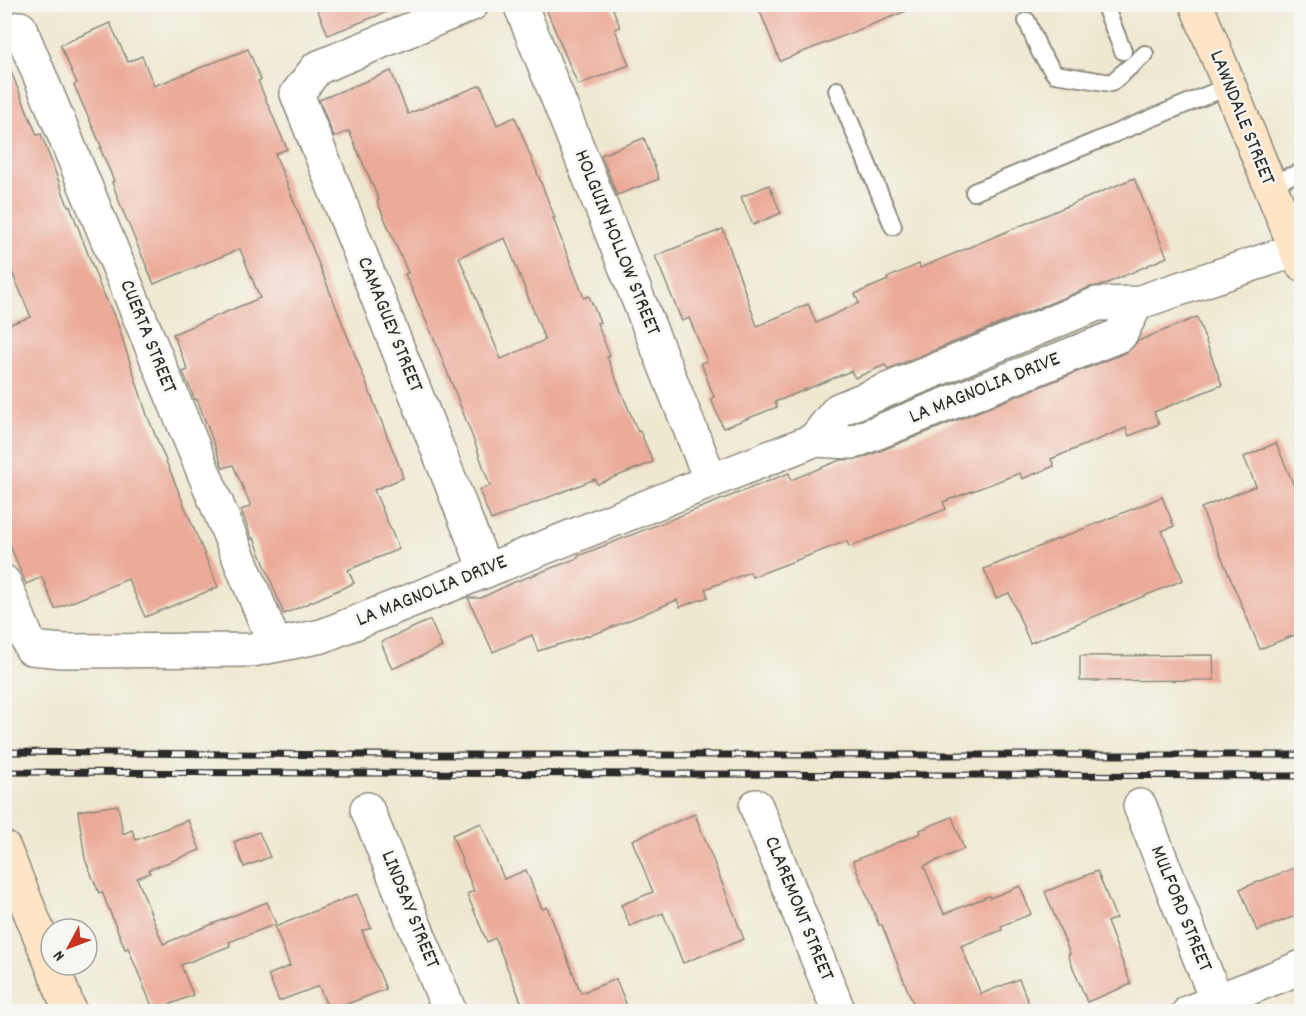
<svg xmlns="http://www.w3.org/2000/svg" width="1306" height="1016" font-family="Dekko,sans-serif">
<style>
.building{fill:#ecab99;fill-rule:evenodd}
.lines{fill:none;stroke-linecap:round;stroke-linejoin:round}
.lane-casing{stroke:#8d8a7e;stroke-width:20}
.street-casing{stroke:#8d8a7e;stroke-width:36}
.secondary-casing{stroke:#8d8a7e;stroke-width:36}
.lane{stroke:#fff;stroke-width:16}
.street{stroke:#fff;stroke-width:33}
.secondary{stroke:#fde5c5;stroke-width:33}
.rail-casing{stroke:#2b2b2b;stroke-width:7}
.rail{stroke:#f6f6f2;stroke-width:4.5;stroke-dasharray:14;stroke-linecap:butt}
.labels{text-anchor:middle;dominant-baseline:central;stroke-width:5;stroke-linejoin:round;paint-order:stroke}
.street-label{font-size:21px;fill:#2b2b2b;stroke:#f6f6f2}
</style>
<rect width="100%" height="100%" fill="#f6f6f2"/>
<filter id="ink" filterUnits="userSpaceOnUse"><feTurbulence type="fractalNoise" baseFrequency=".0167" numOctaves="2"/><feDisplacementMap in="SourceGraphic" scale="12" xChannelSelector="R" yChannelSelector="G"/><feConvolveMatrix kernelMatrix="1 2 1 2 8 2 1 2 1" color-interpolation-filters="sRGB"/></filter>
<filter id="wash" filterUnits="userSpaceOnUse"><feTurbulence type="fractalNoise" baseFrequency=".008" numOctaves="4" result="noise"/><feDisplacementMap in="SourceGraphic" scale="24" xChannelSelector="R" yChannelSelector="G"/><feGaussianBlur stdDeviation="1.35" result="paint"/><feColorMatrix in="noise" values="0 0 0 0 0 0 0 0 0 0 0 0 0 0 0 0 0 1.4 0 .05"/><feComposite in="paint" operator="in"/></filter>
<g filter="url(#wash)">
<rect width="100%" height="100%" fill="#efe8d0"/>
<g id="blocks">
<g class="building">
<path d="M315,4H402V6L328,35Z"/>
<path d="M544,4H611L620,27L615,29L629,65L578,85Z"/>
<path d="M757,4H919V6L780,61Z"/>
<path d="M110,23L128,62L142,56L154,86L248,49L261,80L258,81L287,149L275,154L400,468L403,478L374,490L399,549L348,570L354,583L284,614L254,538L252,539L241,510L251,506L233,465L223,468L197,399L195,400L183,372L188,370L173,334L260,298L240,249L154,284L122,209L112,182L114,181L100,148H102L74,85L77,83L60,45Z"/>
<path d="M5,57L37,135L41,134L68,206H70L100,286L117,322L147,415L218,587L145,617L128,579L55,609L42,577L26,584L4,531V326L31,317L4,253Z"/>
<path d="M391,71L408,114L481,85L497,125L515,117L555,218H553L584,298L589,296L600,322L597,323L610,356L607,357L638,432L640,431L653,462L597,484L595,479L491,520L479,490L490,486L476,446L436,343L405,274L408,273L377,201L379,200L349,131L334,137L319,100ZM505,238L545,340L501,359L459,257Z"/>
<path d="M644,138L659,179L617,195L601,155Z"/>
<path d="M1134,178L1167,257L1103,285L1090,287L888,369L885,365L855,378L851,371L775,402L777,407L723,428L711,399L714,397L701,363L707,361L689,318L682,321L655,256L723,229L757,326L808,304L816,323L859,303L855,294L888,280L887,278L919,264L920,268Z"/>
<path d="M769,185L781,213L753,225L741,197Z"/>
<path d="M1197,317L1222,385L1154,412L1159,424L1129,436L1126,428L1051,459L1054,466L1022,479L1020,473L943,502L946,509L849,547L847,541L752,577L750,572L705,589L708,597L680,607L677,600L603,631L538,651L532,635L493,652L468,598H481L512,583L578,558V556L789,473L791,480L840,460L860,459L1127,352L1138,341Z"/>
<path d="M1276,443L1302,505V632L1260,649L1201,508L1256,486L1244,457Z"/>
<path d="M1162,497L1174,526L1162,531L1183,580L1030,643L1009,593L996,598L984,569Z"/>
<path d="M430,620L442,647L392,669L381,642Z"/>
<path d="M1213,655L1214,680L1080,681V656Z"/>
<path d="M118,805L123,834L132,830L136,840L188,820L200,850L148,870L150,873L137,878L163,944L267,902L276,924L229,942L230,946L181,965L193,995L154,1011L128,948L125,949L102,892L99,893L85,859L78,811Z"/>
<path d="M695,814L744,939L683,963L663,913L630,926L621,905L653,892L632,840Z"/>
<path d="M952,817L964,849L924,866L944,914L989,896L990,898L1020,886L1031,914L1001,926L1002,930L961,946L981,994L1019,979L1032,1011H916L882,925H879L853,861L921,833L920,830Z"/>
<path d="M481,823L504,879L526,870L542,909L547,907L581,993L616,979L629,1011H525L495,938L487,942L467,894L474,891L452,835Z"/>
<path d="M259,832L270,857L244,867L234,842Z"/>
<path d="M1302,865V913L1257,931L1240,889Z"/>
<path d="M1097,871L1116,918L1107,922L1131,984L1087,1002L1068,955L1070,954L1045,892Z"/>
<path d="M357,894L371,928L362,931L386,989L329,1011L319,986L279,1001L268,975L290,966L275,927Z"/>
</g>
</g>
</g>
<g filter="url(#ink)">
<use href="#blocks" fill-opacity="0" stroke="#8d8a7e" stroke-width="1.5"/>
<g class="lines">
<g class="lane-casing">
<g id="lane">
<path d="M1104,4L1123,51"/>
<path d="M1027,21L1040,52L1055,74L1111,83L1145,54"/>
<path d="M837,90L893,226"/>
<path d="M1268,184L1302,172"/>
<path d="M974,192L1229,86"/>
</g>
</g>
<g class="street-casing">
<g id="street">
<path d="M472,4L317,68L297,94L486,571"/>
<path d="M520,4L711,481"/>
<path d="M20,28L275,645"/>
<path d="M1137,303L1120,335L853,442L814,440L838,410L1097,304L1137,303L1296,250"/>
<path d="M4,582L31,648L63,651L252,650L322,636L814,440"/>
<path d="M756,806L839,1012"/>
<path d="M1140,806L1221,1012"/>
<path d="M367,809L450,1012"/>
<path d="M1189,1012L1302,967"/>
</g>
</g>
<g class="secondary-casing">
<g id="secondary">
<path d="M1196,4L1302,264"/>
<path d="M4,848L51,963"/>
<path d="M52,965L70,1012"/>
</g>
</g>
<use href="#lane" class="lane"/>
<use href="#street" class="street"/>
<use href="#secondary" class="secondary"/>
<g class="rail-casing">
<g id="rail">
<path d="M4,752L366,755H1302"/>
<path d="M4,772L1302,776"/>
</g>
</g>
<use href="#rail" class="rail"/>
</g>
</g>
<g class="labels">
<g class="street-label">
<text transform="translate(1241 118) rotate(68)">LAWNDALE STREET</text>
<text transform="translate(616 243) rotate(68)">HOLGUIN HOLLOW STREET</text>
<text transform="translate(389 325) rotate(68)">CAMAGUEY STREET</text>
<text transform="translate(147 337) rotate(68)">CUERTA STREET</text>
<text transform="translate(985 389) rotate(-22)">LA MAGNOLIA DRIVE</text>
<text transform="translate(432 592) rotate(-22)">LA MAGNOLIA DRIVE</text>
<text transform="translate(798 909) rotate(68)">CLAREMONT STREET</text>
<text transform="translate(1180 909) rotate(68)">MULFORD STREET</text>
<text transform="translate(409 910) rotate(68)">LINDSAY STREET</text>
</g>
</g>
<rect width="1306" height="1016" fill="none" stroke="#f6f6f2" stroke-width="24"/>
<g transform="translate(69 947) rotate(229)"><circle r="28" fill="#f6f6f2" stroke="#a5a5a2" stroke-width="1.5"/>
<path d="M0-4.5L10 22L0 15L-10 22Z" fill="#c8321e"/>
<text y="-9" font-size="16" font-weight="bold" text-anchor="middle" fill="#2b2b2b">N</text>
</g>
</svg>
